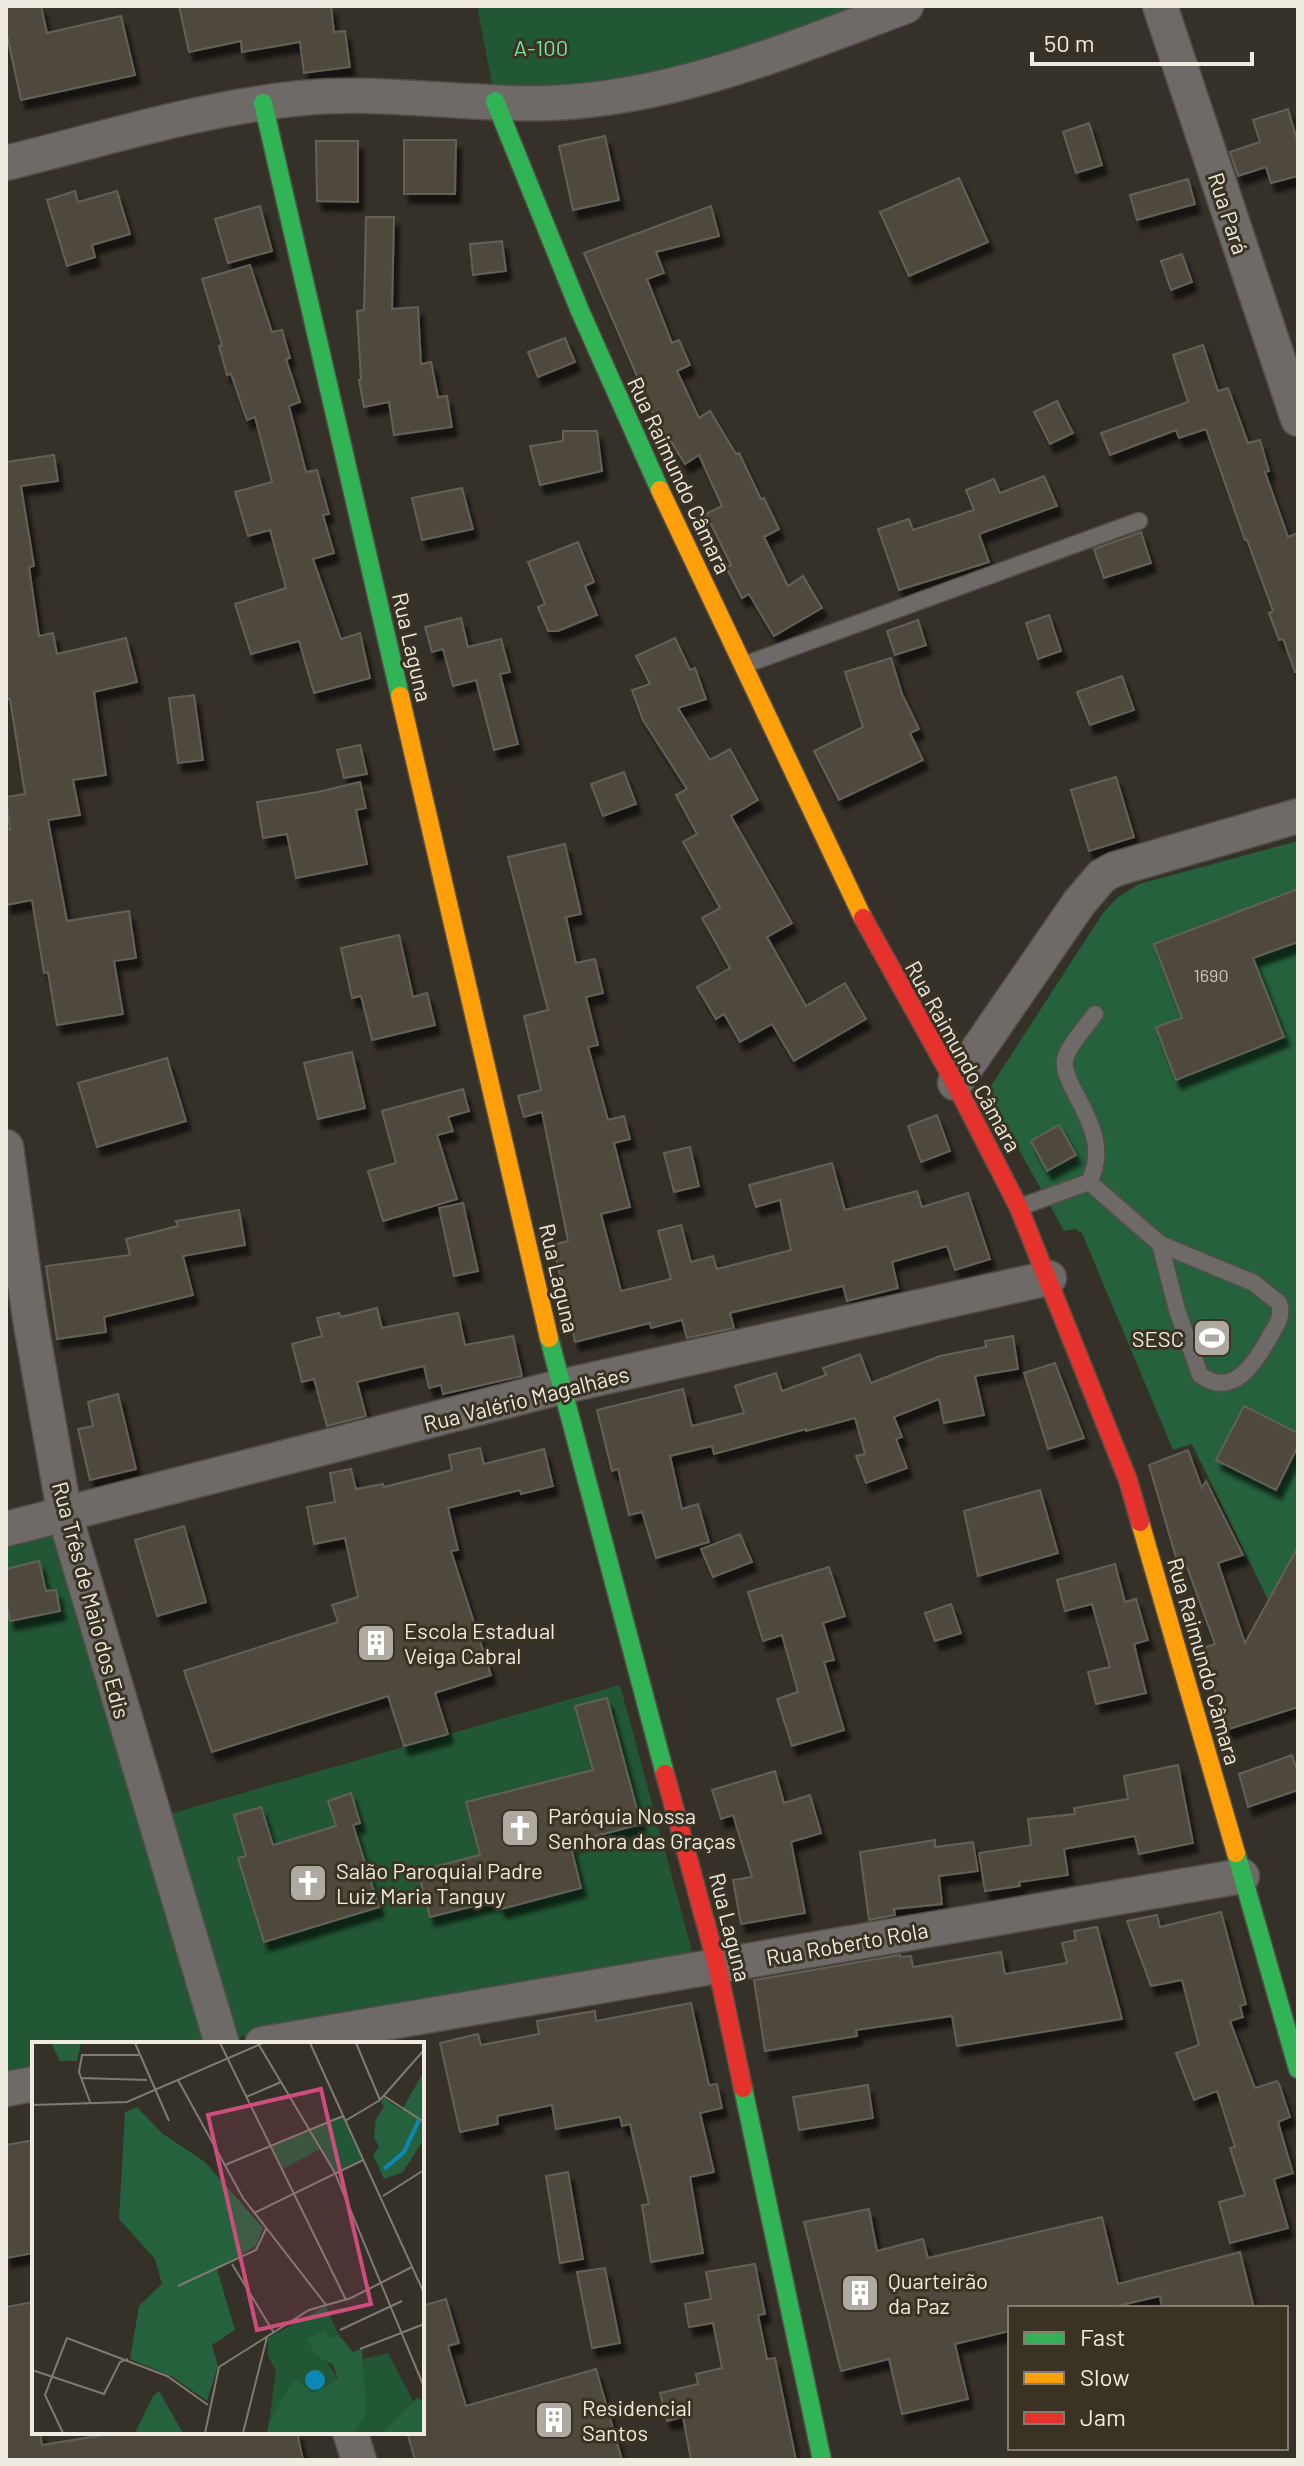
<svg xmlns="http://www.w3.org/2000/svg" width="1304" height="2466" font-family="Barlow,sans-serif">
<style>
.green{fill:#215735}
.forest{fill:#24613c}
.building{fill:#4f4a3c;stroke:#636058;stroke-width:2;filter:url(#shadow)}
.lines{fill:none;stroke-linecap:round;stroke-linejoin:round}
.lane-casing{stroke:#524e47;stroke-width:19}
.street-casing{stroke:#524e47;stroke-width:37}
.fast-casing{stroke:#524e47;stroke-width:21}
.slow-casing{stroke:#524e47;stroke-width:21}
.jam-casing{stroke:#524e47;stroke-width:21}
.lane{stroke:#6d6a67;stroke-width:16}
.street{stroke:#6d6a67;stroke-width:34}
.fast{stroke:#30b455;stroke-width:18}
.slow{stroke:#ff9f0a;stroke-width:18}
.jam{stroke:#e5322d;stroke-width:18}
.labels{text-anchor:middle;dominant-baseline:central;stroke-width:6;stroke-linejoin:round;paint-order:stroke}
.number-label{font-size:18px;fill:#c7c3b8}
.park-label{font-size:22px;fill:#6fe89b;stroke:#3a3324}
.street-label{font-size:22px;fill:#efebe1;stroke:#3a3324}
.poi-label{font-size:22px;fill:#efebe1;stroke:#3a3324;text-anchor:start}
.inset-river{fill:none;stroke:#0e87b4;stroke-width:4}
.inset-road{fill:none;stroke:#7f7b73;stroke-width:2}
.view{fill:#cd4d7c;fill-opacity:0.15;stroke:#cd4d7c;stroke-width:4}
.inset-edge{fill:none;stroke:#efebe1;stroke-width:4}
</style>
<defs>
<filter id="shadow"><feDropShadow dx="5" dy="9" stdDeviation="2" flood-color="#0009"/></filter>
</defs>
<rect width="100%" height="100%" fill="#353129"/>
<g class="green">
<path d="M477,6H877L704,65L613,82L543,89H493Z"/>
<path d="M57,1523L209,2041L191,2044H34V2071L6,2076V1535Z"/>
<path d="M620,1685L695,1962L231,2038L166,1815Z"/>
</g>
<path class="forest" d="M1298,841V1661L1192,1444L1173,1450L1082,1233L1075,1229L1064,1231L987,1092L1103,913L1117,898L1139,884Z"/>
<g class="building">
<path d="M6,6H41L47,33L121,16L135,75L21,100L6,30Z"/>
<path d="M179,6H331L334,32L345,31L350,67L304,73L300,42L242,52L241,41L189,52Z"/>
<path d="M1288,109L1298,143V176L1271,183L1266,167L1238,176L1230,152L1260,142L1253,120Z"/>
<path d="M1089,123L1102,165L1076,173L1063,132Z"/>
<path d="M605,136L619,200L573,210L559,146Z"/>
<path d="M404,140H456L455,194H404Z"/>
<path d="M316,141H358V202L317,201Z"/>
<path d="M959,178L988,242L909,276L880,212Z"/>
<path d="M1188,179L1195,204L1137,220L1130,195Z"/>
<path d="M75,191L78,202L117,191L130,234L92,245L95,257L67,266L47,200Z"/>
<path d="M260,206L272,251L228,263L215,219Z"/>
<path d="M711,206L719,236L656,252L664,273L647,279L672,343L679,340L690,365L677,371L699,418L710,411L736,454L739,453L761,499L764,498L779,529L764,537L788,586L803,576L822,608L774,636L749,594L742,598L726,567L731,565L706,514L722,506L699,455L685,464L652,411L584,253Z"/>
<path d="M366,217H394L392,309L418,307L421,364L431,362L438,397L447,396L452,427L394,435L389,402L364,407L359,380H361L357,311L364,310Z"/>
<path d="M502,241L506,271L473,275L470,244Z"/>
<path d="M1182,254L1192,282L1171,290L1161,261Z"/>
<path d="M250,265L272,332L282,330L290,358L286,359L300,402L289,406L306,472L317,470L329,514L323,515L334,553L313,559L341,639L360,633L370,678L314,693L299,641L251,654L235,604L286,588L270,530L248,536L235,492L272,482L255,417L247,420L231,374L227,375L219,346L222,345L202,279Z"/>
<path d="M565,338L575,362L538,377L528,352Z"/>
<path d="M1203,345L1218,391L1228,388L1248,443L1260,440L1269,471L1265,472L1288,537L1298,533V672H1295L1283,639L1279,640L1269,613L1273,611L1247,540H1245L1206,429L1179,438L1176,430L1110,455L1101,433L1188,402L1173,355Z"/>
<path d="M1057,401L1073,433L1050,444L1034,412Z"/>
<path d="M563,431H597L602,471L540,485L530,446L563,441Z"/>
<path d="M54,455L58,481L21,486L34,566L29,567L39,636L53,633L57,654L126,638L137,682L94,692L106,775L73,780L80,815L48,820L67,921L129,911L136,958L114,961L123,1014L57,1025L48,972L44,973L32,900L6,905V830L10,829L6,797L25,794L10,699H6V462Z"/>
<path d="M1044,476L1057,506L979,534L989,562L899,590L878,529L909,519L913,530L974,510L966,490L994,479L1000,493Z"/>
<path d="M462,488L473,529L422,540L412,498Z"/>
<path d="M1141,532L1151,563L1104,578L1094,549Z"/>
<path d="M578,542L594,582L585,586L597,615L558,631H548L538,607L545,604L528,562Z"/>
<path d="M1049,615L1061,651L1038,659L1026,623Z"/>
<path d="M461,618L468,647L501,639L510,672L500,674L518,744L494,750L476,680L453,686L443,649L432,652L425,627Z"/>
<path d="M918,620L926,645L895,655L887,631Z"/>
<path d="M675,638L690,670L695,668L706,699L678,708L710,760L730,749L758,800L731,816L792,923L767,937L806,1006L845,983L866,1019L794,1061L772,1024L740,1042L724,1014L716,1019L697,987L730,968L702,918L720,908L683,842L697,834L676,795L687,789L643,720L632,690L650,684L636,656Z"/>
<path d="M891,658L902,694L919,729L910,733L923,760L839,800L814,751L863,727L845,672Z"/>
<path d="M1122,676L1134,710L1090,725L1077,692Z"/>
<path d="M194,695L203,760L178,763L169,698Z"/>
<path d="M360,745L367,774L344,778L337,750Z"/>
<path d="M624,772L636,804L603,816L591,784Z"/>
<path d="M1116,777L1134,837L1089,851L1071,790Z"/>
<path d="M360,782L366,808L356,810L367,864L296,878L287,834L263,838L257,802L318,792Z"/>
<path d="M565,844L581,914L566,917L576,963L595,959L603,993L586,997L598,1045L588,1047L608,1120L624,1116L630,1139L614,1143L630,1207L601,1214L621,1291L671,1279L658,1231L681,1225L691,1262L713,1256L717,1269L791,1250L780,1200L756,1207L749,1185L832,1163L845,1210L917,1191L922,1207L968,1193L990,1259L955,1270L947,1246L892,1262L898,1288L847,1301L843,1286L730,1313L734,1328L687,1338L682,1320L651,1328L650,1323L575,1342L553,1245L568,1241L542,1112L524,1117L518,1096L541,1090L524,1016L548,1010L508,857Z"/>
<path d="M1298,889V942L1253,958L1284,1037L1176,1080L1156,1027L1182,1018L1154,944Z"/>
<path d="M399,935L413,997L427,993L435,1025L372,1040L361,996L352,998L341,948Z"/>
<path d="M352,1052L365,1108L318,1119L304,1063Z"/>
<path d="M167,1058L186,1121L97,1147L78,1083Z"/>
<path d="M463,1089L469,1111L448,1117L453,1131L437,1135L457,1199L383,1221L368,1171L396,1163L382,1111Z"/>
<path d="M937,1115L950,1151L921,1162L908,1126Z"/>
<path d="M1059,1125L1076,1155L1047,1171L1031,1141Z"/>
<path d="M690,1147L699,1186L674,1192L664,1153Z"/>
<path d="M463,1203L478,1271L454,1276L439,1208Z"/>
<path d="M239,1210L245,1245L183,1256L193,1295L104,1317L106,1332L57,1339L46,1266L130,1255L126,1239L178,1226L176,1221Z"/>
<path d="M377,1308L382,1328L458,1313L465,1345L513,1336L522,1376L443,1394L441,1385L429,1388L424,1366L357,1382L366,1416L327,1426L314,1379L302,1382L292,1344L322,1336L317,1318L339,1313L341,1317Z"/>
<path d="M1013,1336L1018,1369L975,1376L984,1415L944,1423L939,1399L894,1417L902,1437L896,1439L907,1468L866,1483L856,1456L865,1454L855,1418L806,1431V1429L714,1454L712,1446L670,1456L682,1509L698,1504L709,1542L656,1558L642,1512L629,1515L618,1469L612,1471L597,1410L683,1389L692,1426L744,1413L735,1386L776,1373L782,1391L826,1375L823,1368L860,1354L871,1383L940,1356L986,1347L985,1341Z"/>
<path d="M1055,1363L1084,1438L1048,1449L1024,1373Z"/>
<path d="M118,1394L136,1469L90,1480L78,1429L93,1426L88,1402Z"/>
<path d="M1244,1406L1298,1433V1446L1276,1490L1216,1460Z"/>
<path d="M480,1448L484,1464L544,1449L553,1486L521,1494L520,1490L448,1508L458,1550L451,1551L491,1675L435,1693L448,1734L404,1746L388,1696L212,1752L184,1671L338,1622L332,1605L358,1597L345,1538L314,1544L307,1507L335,1502L330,1473L351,1469L356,1489L383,1484L384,1487L452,1470L449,1455Z"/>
<path d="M1188,1450L1202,1488L1206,1481L1243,1555L1218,1563L1245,1643L1298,1547V1707L1226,1730L1203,1648L1215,1644L1184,1559L1177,1561L1149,1465Z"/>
<path d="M1040,1490L1058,1553L978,1576L964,1511Z"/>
<path d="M184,1526L206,1602L157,1616L135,1540Z"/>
<path d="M740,1534L752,1562L713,1577L701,1549Z"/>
<path d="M39,1561L46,1591L56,1590L60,1611L10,1621L6,1599V1569Z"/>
<path d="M1115,1564L1125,1602L1136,1599L1148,1640L1134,1644L1146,1693L1096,1704L1088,1672L1110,1667L1092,1604L1065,1611L1057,1580Z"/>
<path d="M829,1567L845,1616L823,1623L834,1660L824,1662L844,1730L792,1746L777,1699L798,1692L782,1635L763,1641L748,1592Z"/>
<path d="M951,1604L961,1633L935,1641L925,1613Z"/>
<path d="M607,1698L641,1824L570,1843L581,1888L501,1909L498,1900L430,1917L418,1871L480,1855L466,1802L593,1770L575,1706Z"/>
<path d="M1292,1755L1298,1773V1790L1248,1807L1239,1774Z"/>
<path d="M1178,1765L1193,1843L1139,1854L1135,1836L1064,1849L1068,1875L1019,1882L1020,1886L985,1891L979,1853L1031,1845L1028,1819L1075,1814L1074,1808L1128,1799L1124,1776Z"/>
<path d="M775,1771L784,1803L810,1795L821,1833L791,1842L805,1913L741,1924L733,1880L752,1877L733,1815L721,1819L712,1790Z"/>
<path d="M351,1793L360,1823L353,1825L379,1907L264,1942L238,1858L246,1856L234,1815L261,1807L273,1845L336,1826L328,1801Z"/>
<path d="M935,1840V1847L973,1842L978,1871L939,1876L942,1904L894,1909L895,1915L869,1920L860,1852Z"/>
<path d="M1221,1912L1246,2004L1240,2006L1243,2017L1230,2021L1255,2088L1277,2081L1279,2084L1290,2117L1278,2122L1293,2173L1274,2179L1288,2228L1230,2243L1219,2202L1245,2195L1230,2148L1235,2147L1217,2091L1194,2100L1176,2053L1199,2045L1182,1980L1151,1986L1127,1921L1157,1915L1160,1927Z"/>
<path d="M1097,1927L1122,2019L957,2046L952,2016L856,2030L857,2036L765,2051L754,1980L900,1955V1957L911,1956L913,1967L1001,1952L1005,1974L1067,1963L1062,1943L1076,1940L1074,1931Z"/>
<path d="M691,2003L709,2085L717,2084L722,2108L700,2113L714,2172L690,2177L703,2253L651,2262L642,2205L649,2204L630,2124L622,2126L620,2117L556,2129L552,2105L497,2116L498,2124L460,2132L440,2043L478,2034L481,2045L539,2034L537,2021L595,2011L596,2021Z"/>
<path d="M868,2085L873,2118L799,2130L793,2097Z"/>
<path d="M34,2140V2253L6,2258V2145Z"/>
<path d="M568,2172L583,2259L560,2263L546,2176Z"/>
<path d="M869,2209L877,2251L923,2239L928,2258L1102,2217L1118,2284L1240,2252L1254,2308H1162L1160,2296L1109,2308H1010V2331L955,2344L968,2399L902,2414L889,2359L841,2371L804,2222Z"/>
<path d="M755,2264L765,2314L758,2315L767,2359L775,2358L796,2460H691L683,2417L667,2421L660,2393L698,2384L696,2374L722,2368L713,2323L689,2327L685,2304L711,2299L706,2272Z"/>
<path d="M605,2268L620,2343L592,2348L577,2272Z"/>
<path d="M446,2299L459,2343L448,2346L466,2406L596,2369L622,2460H415L407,2432H422V2306Z"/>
<path d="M34,2302V2432H40L42,2445L122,2432H297L303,2460H6V2307Z"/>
</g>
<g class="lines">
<g class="lane-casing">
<g id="lane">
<path d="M744,665L1139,521"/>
<path d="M1089,1182C1117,1129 1055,1084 1066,1056C1071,1042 1086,1027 1095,1014"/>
<path d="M1020,1207L1089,1182L1160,1244"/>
<path d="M1160,1244L1254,1283L1279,1303C1284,1316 1275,1327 1269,1338C1255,1363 1233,1399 1200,1375L1177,1310Z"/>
</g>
</g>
<g class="street-casing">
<g id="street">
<path d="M1160,6L1298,419"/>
<path d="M6,163C104,139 201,108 302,98C385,90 468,106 551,103C675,98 791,49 906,6"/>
<path d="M955,1083L1079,903L1102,876L1115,869L1298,816"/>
<path d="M6,1147L30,1319L65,1516L222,2044"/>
<path d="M6,1529L560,1387L1049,1278"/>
<path d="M262,2044L1242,1876"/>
<path d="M6,2089L34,2084"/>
<path d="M350,2432L359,2460"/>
</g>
</g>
<g class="fast-casing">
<g id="fast">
<path d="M495,101L580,311L660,490"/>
<path d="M263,103L400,696"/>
<path d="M549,1338L665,1774"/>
<path d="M1236,1853L1298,2069"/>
<path d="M743,2088L822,2460"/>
</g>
</g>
<g class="slow-casing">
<g id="slow">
<path d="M660,490L863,918"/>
<path d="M400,696L549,1338"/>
<path d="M1140,1522L1236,1853"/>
</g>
</g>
<g class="jam-casing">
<g id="jam">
<path d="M863,918L955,1083L1019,1208L1128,1480L1140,1522"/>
<path d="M665,1774L717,1965L743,2088"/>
</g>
</g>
<use href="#lane" class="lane"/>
<use href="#street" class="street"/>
<use href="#fast" class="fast"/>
<use href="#slow" class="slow"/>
<use href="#jam" class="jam"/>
</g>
<defs>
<g id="stadium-square" transform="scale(2)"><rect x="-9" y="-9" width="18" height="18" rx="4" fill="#aeaaa1" stroke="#3a3324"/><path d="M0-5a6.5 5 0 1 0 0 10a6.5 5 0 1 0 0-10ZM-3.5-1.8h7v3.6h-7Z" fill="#fff"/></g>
<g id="building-square" transform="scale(2)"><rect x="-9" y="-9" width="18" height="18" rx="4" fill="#aeaaa1" stroke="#3a3324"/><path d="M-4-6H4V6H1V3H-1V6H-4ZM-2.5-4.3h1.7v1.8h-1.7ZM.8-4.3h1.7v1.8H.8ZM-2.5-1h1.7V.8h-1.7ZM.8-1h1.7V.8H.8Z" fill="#fff"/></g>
<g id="church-square" transform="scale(2)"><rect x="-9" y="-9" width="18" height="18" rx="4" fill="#aeaaa1" stroke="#3a3324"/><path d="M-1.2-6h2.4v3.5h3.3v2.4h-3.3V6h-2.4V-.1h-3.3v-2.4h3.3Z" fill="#fff"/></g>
</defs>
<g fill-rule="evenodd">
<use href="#stadium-square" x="1212" y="1338"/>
<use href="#building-square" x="376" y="1643"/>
<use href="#church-square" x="520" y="1828"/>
<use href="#church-square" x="308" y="1883"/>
<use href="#building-square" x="860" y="2293"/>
<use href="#building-square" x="554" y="2420"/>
</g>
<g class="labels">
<g class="number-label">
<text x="1211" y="975">1690</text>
</g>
<g class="park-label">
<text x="541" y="47">A-100</text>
</g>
<g class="street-label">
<text transform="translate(1229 213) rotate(72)">Rua Pará</text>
<text transform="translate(680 475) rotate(65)">Rua Raimundo Câmara</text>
<text transform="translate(413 647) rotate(77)">Rua Laguna</text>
<text transform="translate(964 1056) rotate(61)">Rua Raimundo Câmara</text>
<text transform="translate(560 1278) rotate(77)">Rua Laguna</text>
<text transform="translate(526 1398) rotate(-14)">Rua Valério Magalhães</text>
<text transform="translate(92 1600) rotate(75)">Rua Três de Maio dos Edis</text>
<text transform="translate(1205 1661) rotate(74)">Rua Raimundo Câmara</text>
<text transform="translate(731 1927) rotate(76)">Rua Laguna</text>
<text transform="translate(847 1943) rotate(-10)">Rua Roberto Rola</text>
</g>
<g class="poi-label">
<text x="1184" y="1338" text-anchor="end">SESC</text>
<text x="404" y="1630">Escola Estadual<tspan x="404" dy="25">Veiga Cabral</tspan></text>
<text x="548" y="1815">Paróquia Nossa<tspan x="548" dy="25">Senhora das Graças</tspan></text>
<text x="336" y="1870">Salão Paroquial Padre<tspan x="336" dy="25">Luiz Maria Tanguy</tspan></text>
<text x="888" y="2280">Quarteirão<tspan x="888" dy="25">da Paz</tspan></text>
<text x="582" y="2407">Residencial<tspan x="582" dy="25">Santos</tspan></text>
</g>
</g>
<g transform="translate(32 2042)">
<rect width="392" height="392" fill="#353129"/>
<path d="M311,75L330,117L303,130L279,88ZM278,89L288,107L251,127L239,105ZM294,264L306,292L297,296L294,288L290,313L306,337L282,353L259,347L237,379L244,329L236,314V296ZM356,311L381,359L379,370L354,391H320L332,317Z" fill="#215735"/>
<path d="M19,1H49L45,19H28ZM392,29V97L371,130L352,137L341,113L347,105L342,95L344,77L352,65L349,60L352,56L370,68ZM105,65L131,92L173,120L231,186L224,204L185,227L203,288L180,303L186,324L175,359L139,334L98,317L107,264L130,242L123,217L87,177L93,70ZM294,287L297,296L306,292L321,310L330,307L334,372L322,391H235L237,379L263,337L282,352L306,337L301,323L284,313L275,297ZM127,349L151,391H103L121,354ZM386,355L392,362V391H350Z" fill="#24613c"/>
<path d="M273 338a10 10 0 1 1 20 0a10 10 0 1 1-20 0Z" fill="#0e87b4"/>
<path class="inset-river" d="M352,127L372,110L387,78"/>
<path class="inset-road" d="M103,1L137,79M188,1L314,258M278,1L392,251M324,1L348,58M227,3L303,131L392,345M49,36L115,38M146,38L211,156L294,263M352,54L392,80M214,55L249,40M58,60L47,30L50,13H107M0,63L95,60L231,1M313,79L348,58L392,8M193,123L311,74M351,154L392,128M222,171L331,118M200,222L242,291M146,244L224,208L234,187M308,288L370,259M328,307L392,282M0,328L72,352L88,320L96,317M31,391L13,353L35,296L135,334L176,363M173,391L187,325L277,268L319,256L380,225M211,391L235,295"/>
<path class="view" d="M289,47L339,262L225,288L176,73Z"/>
<rect width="392" height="392" class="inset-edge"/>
</g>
<rect width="1304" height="2466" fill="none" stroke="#efebe1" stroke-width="16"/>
<rect x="1008" y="2306" width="280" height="144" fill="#3a3324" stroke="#827d70" stroke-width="2"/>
<rect x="1024" y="2332" width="40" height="12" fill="#30b455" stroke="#827d70" stroke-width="2"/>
<text x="1080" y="2346" font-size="24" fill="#efebe1">Fast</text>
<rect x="1024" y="2372" width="40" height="12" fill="#ff9f0a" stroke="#827d70" stroke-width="2"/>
<text x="1080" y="2386" font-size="24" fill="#efebe1">Slow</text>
<rect x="1024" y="2412" width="40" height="12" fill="#e5322d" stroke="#827d70" stroke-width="2"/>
<text x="1080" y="2426" font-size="24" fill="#efebe1">Jam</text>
<path d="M1032 52v12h220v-12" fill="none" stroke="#efebe1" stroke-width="4"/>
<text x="1044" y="52" font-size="24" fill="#efebe1" stroke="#3a3324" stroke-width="6" paint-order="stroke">50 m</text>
</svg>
